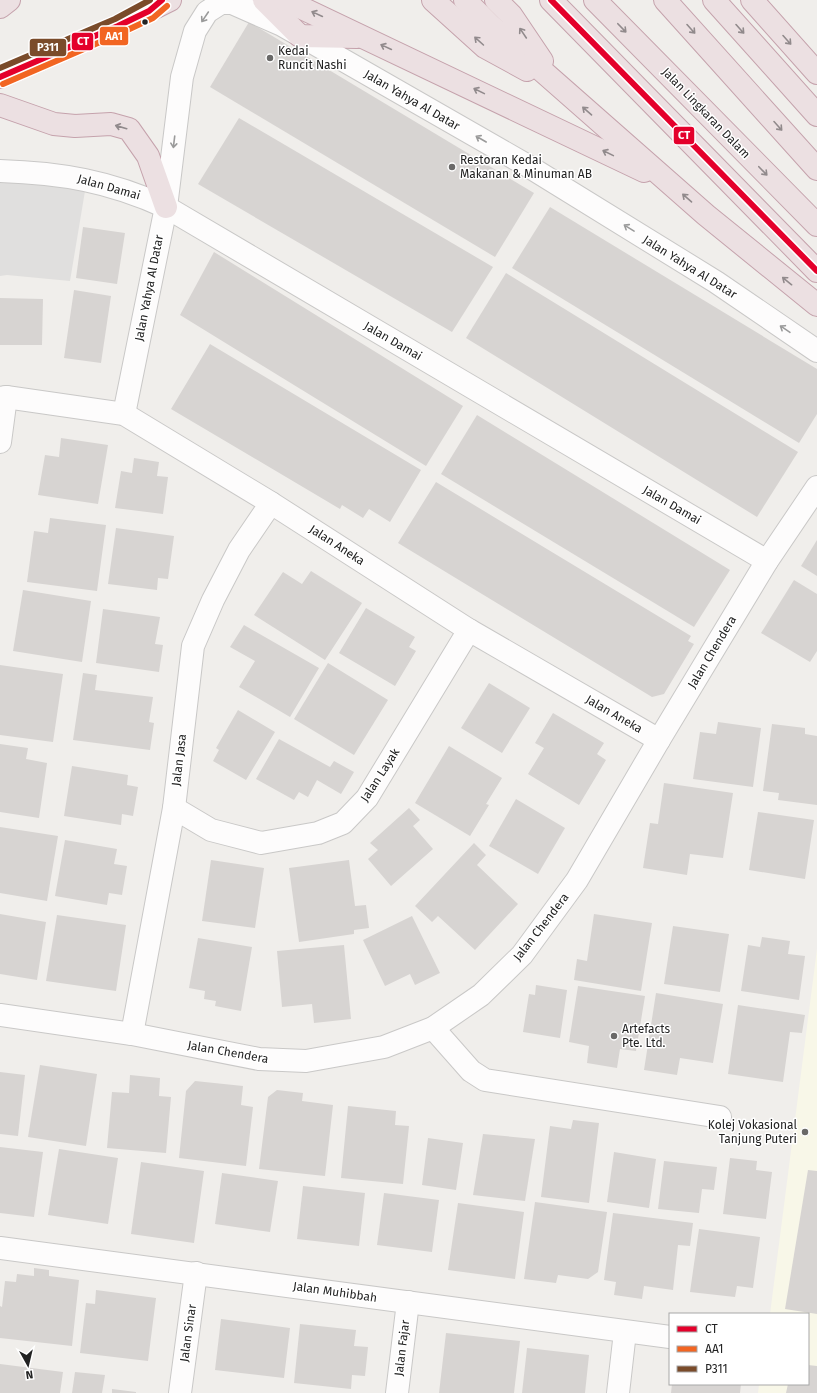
<svg xmlns="http://www.w3.org/2000/svg" width="817" height="1393" font-family="'Fira Sans',sans-serif">
<style>
.education{fill:#f8f7e8}
.parking{fill:#e0dfde}
.building{fill:#d7d4d2}
.lines{fill:none;stroke-linecap:round;stroke-linejoin:round}
.street-casing{stroke:#c9c8c7;stroke-width:24}
.highway-casing{stroke:#c5a2ac;stroke-width:24}
.street{stroke:#fdfcfc;stroke-width:22}
.highway{stroke:#ece0e2;stroke-width:22}
.bus-1-casing{stroke:#fff;stroke-width:9}
.bus-2-casing{stroke:#fff;stroke-width:9}
.bus-3-casing{stroke:#fff;stroke-width:9}
.bus-1{stroke:#e4002b;stroke-width:6}
.bus-2{stroke:#f26522;stroke-width:6}
.bus-3{stroke:#7a4b2a;stroke-width:6}
.oneway{stroke:#918a8c}
.oneway2{stroke:#9a9a9a}
.bus-dot{fill:#222;stroke:#fff;stroke-width:1.5}
.poi-dot{fill:#6a6968;stroke:#fff;stroke-width:1.5}
.labels{text-anchor:middle;dominant-baseline:central;stroke-width:3;stroke-linejoin:round;paint-order:stroke}
.poi-label{font-size:12px;fill:#222;stroke:#fff;text-anchor:start}
.street-label{font-size:12px;fill:#222;stroke:#fff}
.line-badge{stroke:#fff;stroke-width:1.5}
.badge-label{font-size:11px;text-anchor:middle;font-weight:bold;fill:#fff}
</style>
<rect width="100%" height="100%" fill="#f0eeeb"/>
<path class="education" d="M817,949V1393H758L759,1384H808V1314H770Z"/>
<path class="parking" d="M0,176L86,185L70,281L7,275L0,276Z"/>
<g class="building">
<path d="M249,22L534,193L495,257L210,87Z"/>
<path d="M239,118L493,267L452,332L198,184Z"/>
<path d="M550,207L817,369V414L799,443L512,268Z"/>
<path d="M83,227L125,233L117,284L76,278Z"/>
<path d="M214,252L463,406L426,466L180,315Z"/>
<path d="M506,273L798,452L757,517L466,338Z"/>
<path d="M74,290L111,296L101,363L64,358Z"/>
<path d="M0,298L43,299L42,345H0Z"/>
<path d="M210,344L421,470L390,522L369,509L363,518L342,505L340,509L171,409Z"/>
<path d="M477,415L730,570L694,627L441,474Z"/>
<path d="M61,438L108,445L98,504L38,495L45,455L59,457Z"/>
<path d="M134,458L159,462L157,476L168,477L163,514L115,508L121,471L132,473Z"/>
<path d="M436,482L691,636L688,641L694,644L664,694L652,697L398,543Z"/>
<path d="M50,518L106,525L97,591L27,582L34,531L48,533Z"/>
<path d="M116,528L174,536L168,579L158,578L157,590L108,584Z"/>
<path d="M817,540V576L801,566Z"/>
<path d="M311,571L362,603L325,660L254,615L283,572L302,584Z"/>
<path d="M794,580L817,594V651L810,662L761,633Z"/>
<path d="M23,590L91,601L82,662L13,651Z"/>
<path d="M366,608L415,637L409,647L416,651L395,686L339,653Z"/>
<path d="M103,609L160,617L155,644L163,645L159,672L96,663Z"/>
<path d="M244,625L319,668L290,717L239,687L255,661L230,647Z"/>
<path d="M328,663L388,700L354,755L294,719Z"/>
<path d="M0,665L63,674L53,742L0,735Z"/>
<path d="M83,673L97,675L95,690L153,697L149,722L154,723L150,750L73,740Z"/>
<path d="M489,683L530,708L502,753L461,728Z"/>
<path d="M238,710L275,732L246,780L213,761L219,750L216,748Z"/>
<path d="M553,713L604,743L597,754L606,760L579,805L528,774L544,748L535,743Z"/>
<path d="M718,722L761,728L753,787L693,779L700,732L716,734Z"/>
<path d="M772,724L805,728V734L817,736V805L778,800L779,793L763,791Z"/>
<path d="M279,739L330,767L334,761L354,772L341,794L317,780L308,797L299,792L294,800L256,779Z"/>
<path d="M0,744L28,748L26,759L47,763L39,818L0,812Z"/>
<path d="M449,746L502,778L486,804L489,805L470,836L415,803Z"/>
<path d="M72,766L128,775L127,785L138,787L133,816L122,814L121,825L64,816Z"/>
<path d="M664,783L733,793L723,858L690,854L687,875L643,868L650,823L658,824Z"/>
<path d="M516,799L565,828L538,874L489,846Z"/>
<path d="M409,808L420,820L413,826L433,849L391,886L368,859L378,850L370,843Z"/>
<path d="M758,812L814,820L805,879L749,870Z"/>
<path d="M0,827L58,836L47,901L0,893Z"/>
<path d="M65,840L117,849L114,864L127,866L122,895L109,893L107,905L55,896Z"/>
<path d="M474,843L486,855L477,865L518,904L475,950L438,916L432,922L415,906Z"/>
<path d="M211,860L264,868L255,928L202,921Z"/>
<path d="M349,860L355,906L366,905L369,928L354,930V934L299,942L289,868Z"/>
<path d="M0,914L46,922L37,980L0,974Z"/>
<path d="M594,914L652,923L641,991L574,980L577,959L587,961Z"/>
<path d="M57,915L126,925L116,991L46,981Z"/>
<path d="M412,916L440,973L415,985L410,974L385,986L363,940Z"/>
<path d="M673,926L729,934L720,992L664,984Z"/>
<path d="M762,937L790,941L788,954L805,956L799,1000L741,991L748,945L760,947Z"/>
<path d="M198,938L252,947L241,1011L215,1006L216,1001L204,999L205,991L189,988Z"/>
<path d="M344,945L351,1019L314,1023L312,1004L282,1007L277,951Z"/>
<path d="M536,985L567,990L560,1038L523,1032L529,994L535,995Z"/>
<path d="M578,986L645,996L636,1051L620,1049L617,1068L587,1063L589,1046L569,1042Z"/>
<path d="M656,993L723,1004L713,1063L680,1058L677,1075L644,1070Z"/>
<path d="M738,1005L805,1015L802,1033L790,1032L783,1082L728,1074Z"/>
<path d="M40,1065L97,1074L86,1146L28,1137Z"/>
<path d="M0,1072L25,1075L18,1136L0,1134Z"/>
<path d="M130,1075L160,1078L159,1096L171,1097L166,1153L107,1148L112,1092L129,1093Z"/>
<path d="M195,1081L243,1086L241,1105L253,1107L246,1166L179,1158L186,1091Z"/>
<path d="M277,1090L303,1093L302,1101L333,1105L325,1176L259,1169L268,1097Z"/>
<path d="M348,1106L396,1111L395,1125L409,1126L403,1184L341,1178Z"/>
<path d="M573,1120L599,1123L589,1203L541,1197L550,1126L571,1129Z"/>
<path d="M483,1134L535,1139L525,1201L473,1195Z"/>
<path d="M428,1138L463,1143L456,1190L422,1185Z"/>
<path d="M0,1147L43,1152L34,1217L0,1213Z"/>
<path d="M59,1149L118,1158L108,1224L48,1215Z"/>
<path d="M614,1152L656,1159L649,1208L607,1202Z"/>
<path d="M730,1158L757,1161L756,1170L772,1172L766,1219L723,1214Z"/>
<path d="M664,1161L717,1167L714,1190L702,1189L699,1213L658,1209Z"/>
<path d="M141,1162L204,1171L194,1243L131,1234Z"/>
<path d="M808,1170L817,1171V1314L785,1309Z"/>
<path d="M222,1173L278,1181L270,1232L215,1224Z"/>
<path d="M303,1186L365,1193L359,1246L297,1239Z"/>
<path d="M384,1193L439,1200L432,1252L377,1245Z"/>
<path d="M535,1202L607,1212L598,1272L588,1279L558,1275L556,1283L524,1279Z"/>
<path d="M458,1203L524,1212L515,1279L448,1270Z"/>
<path d="M613,1213L693,1223L690,1246L678,1245L673,1290L644,1286L642,1299L614,1295L616,1282L604,1280Z"/>
<path d="M699,1229L760,1237L753,1288L737,1286L735,1297L690,1292Z"/>
<path d="M34,1268L49,1270V1276L79,1280L72,1346L0,1338V1306L2,1307L5,1281L16,1282L17,1274L34,1276Z"/>
<path d="M96,1290L156,1298L148,1361L80,1353L86,1303L95,1304Z"/>
<path d="M221,1319L290,1328L284,1378L215,1370Z"/>
<path d="M300,1324L356,1330L354,1346L368,1347L365,1376L352,1375L351,1389L294,1383Z"/>
<path d="M446,1333L520,1341L514,1393H439Z"/>
<path d="M527,1348L589,1355L585,1393H522Z"/>
<path d="M0,1364L63,1372L60,1393H0Z"/>
<path d="M808,1365L817,1366V1393H786L788,1384H808Z"/>
<path d="M75,1372L105,1375L102,1393H72Z"/>
<path d="M672,1384H741L740,1393H671Z"/>
<path d="M112,1389L136,1392V1393H112Z"/>
</g>
<g class="lines">
<g class="street-casing">
<g id="street">
<path d="M0,171C61,173 109,181 166,207L767,561"/>
<path d="M0,398L6,397L124,414L271,503L469,630L659,740"/>
<path d="M124,414L166,207L182,77L195,31L207,12L221,3H232L282,25L528,166L716,282L817,351"/>
<path d="M0,442L6,397"/>
<path d="M174,808L211,830L261,843L318,833L343,823L367,798L469,630"/>
<path d="M0,1015L132,1034L259,1059L306,1061L384,1047L433,1028L481,995L522,955L577,880L659,740L767,561L817,487"/>
<path d="M433,1028L471,1071L485,1080L720,1117"/>
<path d="M132,1034L174,808L193,646L213,600L239,550L271,503"/>
<path d="M0,1248L670,1337"/>
<path d="M180,1393L196,1273"/>
<path d="M397,1393L408,1302"/>
<path d="M618,1393L625,1332"/>
</g>
</g>
<g class="highway-casing">
<g id="highway">
<path d="M264,0L300,36L357,37"/>
<path d="M285,0L644,171"/>
<path d="M433,0L485,47L527,70"/>
<path d="M465,0L490,25L706,215L817,305"/>
<path d="M496,0L511,15L542,61"/>
<path d="M551,0L817,271"/>
<path d="M595,0L817,225"/>
<path d="M665,0L817,169"/>
<path d="M714,0L817,115"/>
<path d="M752,0L817,73"/>
<path d="M0,7L9,0"/>
<path d="M0,77L118,26L170,0"/>
<path d="M0,105L54,124L75,126L111,124L129,129L148,156L166,207"/>
</g>
</g>
<use href="#street" class="street"/>
<use href="#highway" class="highway"/>
<g class="bus-1-casing">
<g id="bus-1">
<path d="M551,0L817,271"/>
<path d="M0,77L118,26L149,11L162,0"/>
</g>
</g>
<g class="bus-2-casing">
<path id="bus-2" d="M3,84L121,33L153,18L167,6"/>
</g>
<g class="bus-3-casing">
<path id="bus-3" d="M0,68L115,19L150,0"/>
</g>
<use href="#bus-1" class="bus-1"/>
<use href="#bus-2" class="bus-2"/>
<use href="#bus-3" class="bus-3"/>
</g>
<defs><path id="oneway-shaft" d="M-6 0H5M1.5-3L5.5 0L1.5 3" fill="none" stroke-width="1.6" stroke-linecap="round" stroke-linejoin="round"/></defs>
<g class="oneway">
<use href="#oneway-shaft" transform="translate(317 14) rotate(-155)"/>
<use href="#oneway-shaft" transform="translate(622 28) rotate(46)"/>
<use href="#oneway-shaft" transform="translate(691 29) rotate(48)"/>
<use href="#oneway-shaft" transform="translate(740 29) rotate(48)"/>
<use href="#oneway-shaft" transform="translate(523 33) rotate(-124)"/>
<use href="#oneway-shaft" transform="translate(787 40) rotate(48)"/>
<use href="#oneway-shaft" transform="translate(479 41) rotate(-138)"/>
<use href="#oneway-shaft" transform="translate(386 47) rotate(-155)"/>
<use href="#oneway-shaft" transform="translate(479 91) rotate(-154)"/>
<use href="#oneway-shaft" transform="translate(587 111) rotate(-139)"/>
<use href="#oneway-shaft" transform="translate(778 126) rotate(48)"/>
<use href="#oneway-shaft" transform="translate(121 127) rotate(-164)"/>
<use href="#oneway-shaft" transform="translate(608 153) rotate(-154)"/>
<use href="#oneway-shaft" transform="translate(763 171) rotate(46)"/>
<use href="#oneway-shaft" transform="translate(687 198) rotate(-139)"/>
<use href="#oneway-shaft" transform="translate(787 281) rotate(-141)"/>
</g>
<g class="oneway2">
<use href="#oneway-shaft" transform="translate(205 17) rotate(124)"/>
<use href="#oneway-shaft" transform="translate(481 139) rotate(-150)"/>
<use href="#oneway-shaft" transform="translate(174 142) rotate(97)"/>
<use href="#oneway-shaft" transform="translate(629 228) rotate(-148)"/>
<use href="#oneway-shaft" transform="translate(785 329) rotate(-146)"/>
</g>
<circle class="bus-dot" cx="145" cy="22" r="3.5"/>
<g class="poi-dot">
<circle cx="270" cy="58" r="4"/>
<circle cx="452" cy="167" r="4"/>
<circle cx="614" cy="1036" r="4"/>
<circle cx="805" cy="1132" r="4"/>
</g>
<g class="labels">
<g class="poi-label">
<text x="278" y="51">Kedai<tspan x="278" dy="14">Runcit Nashi</tspan></text>
<text x="460" y="160">Restoran Kedai<tspan x="460" dy="14">Makanan &amp; Minuman AB</tspan></text>
<text x="622" y="1029">Artefacts<tspan x="622" dy="14">Pte. Ltd.</tspan></text>
<text x="797" y="1125" text-anchor="end">Kolej Vokasional<tspan x="797" dy="14">Tanjung Puteri</tspan></text>
</g>
<g class="street-label">
<text transform="translate(412 100) rotate(30)">Jalan Yahya Al Datar</text>
<text transform="translate(706 113) rotate(46)">Jalan Lingkaran Dalam</text>
<text transform="translate(109 187) rotate(16)">Jalan Damai</text>
<text transform="translate(690 267) rotate(32)">Jalan Yahya Al Datar</text>
<text transform="translate(149 288) rotate(-79)">Jalan Yahya Al Datar</text>
<text transform="translate(393 341) rotate(30)">Jalan Damai</text>
<text transform="translate(672 505) rotate(30)">Jalan Damai</text>
<text transform="translate(337 545) rotate(33)">Jalan Aneka</text>
<text transform="translate(712 652) rotate(-59)">Jalan Chendera</text>
<text transform="translate(614 714) rotate(30)">Jalan Aneka</text>
<text transform="translate(179 760) rotate(-83)">Jalan Jasa</text>
<text transform="translate(380 775) rotate(-57)">Jalan Layak</text>
<text transform="translate(541 927) rotate(-52)">Jalan Chendera</text>
<text transform="translate(228 1052) rotate(10)">Jalan Chendera</text>
<text transform="translate(335 1292) rotate(8)">Jalan Muhibbah</text>
<text transform="translate(188 1333) rotate(-82)">Jalan Sinar</text>
<text transform="translate(402 1348) rotate(-83)">Jalan Fajar</text>
</g>
</g>
<g class="line-badge">
<rect x="99" y="26" width="30" height="20" rx="4" fill="#f26522"/>
<rect x="71" y="32" width="23" height="19" rx="4" fill="#e4002b"/>
<rect x="29" y="38" width="38" height="19" rx="4" fill="#7a4b2a"/>
<rect x="673" y="126" width="22" height="19" rx="4" fill="#e4002b"/>
</g>
<g class="badge-label">
<text x="114" y="40">AA1</text>
<text x="83" y="45">CT</text>
<text x="48" y="51">P311</text>
<text x="684" y="139">CT</text>
</g>
<rect x="669" y="1313" width="140" height="72" fill="#ffffff" stroke="#a7a7a7"/>
<rect x="677" y="1326" width="20" height="6" fill="#e4002b" stroke="#a7a7a7"/>
<text x="705" y="1333" font-size="12" fill="#222222">CT</text>
<rect x="677" y="1346" width="20" height="6" fill="#f26522" stroke="#a7a7a7"/>
<text x="705" y="1353" font-size="12" fill="#222222">AA1</text>
<rect x="677" y="1366" width="20" height="6" fill="#7a4b2a" stroke="#a7a7a7"/>
<text x="705" y="1373" font-size="12" fill="#222222">P311</text>
<g transform="translate(28 1365) rotate(172)" stroke="#ffffff" stroke-width="3" paint-order="stroke">
<path d="M0-3L7 15L0 10L-7 15Z" fill="#222222"/>
<text y="-6" font-size="11" font-weight="bold" text-anchor="middle" fill="#222222">N</text>
</g>
</svg>
